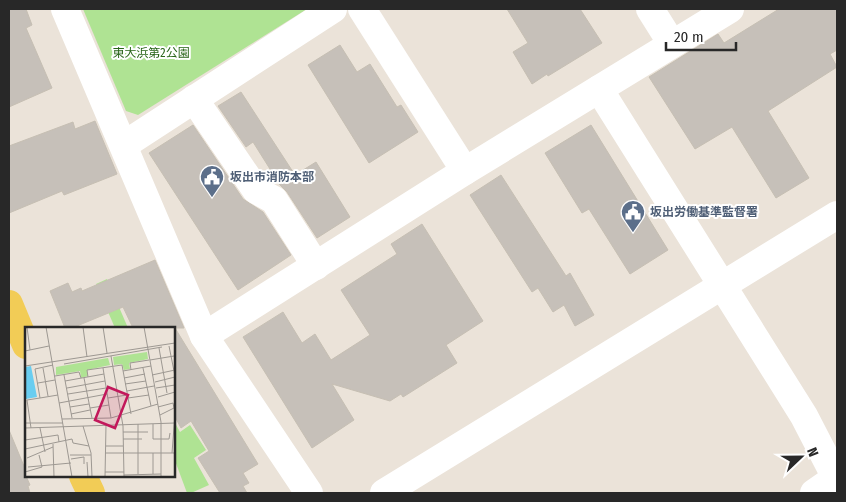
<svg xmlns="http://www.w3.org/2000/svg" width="846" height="502" font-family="'Fira Sans Condensed','Noto Sans JP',sans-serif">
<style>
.green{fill:#afe393}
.building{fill:#c6c0b9;stroke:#c6bfb3}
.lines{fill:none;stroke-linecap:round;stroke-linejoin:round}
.minor{stroke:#fff;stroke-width:28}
.major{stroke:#f2cc56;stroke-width:28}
.labels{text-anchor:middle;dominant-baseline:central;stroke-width:4;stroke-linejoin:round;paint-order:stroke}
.park-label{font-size:12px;fill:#286418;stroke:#fff}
.service-label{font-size:12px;font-weight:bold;fill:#4e5e75;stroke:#fff;text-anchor:start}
.inset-road{fill:none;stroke:#9d9892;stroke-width:1}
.view{fill:#c2185b;fill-opacity:0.15;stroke:#c2185b;stroke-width:2.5}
.inset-edge{fill:none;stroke:#282828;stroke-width:2.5}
</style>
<rect width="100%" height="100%" fill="#ebe3d9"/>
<g class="green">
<path d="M83,9H307L138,115L126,111Z"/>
<path d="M107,279L128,328H115L96,284Z"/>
<path d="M174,421L180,432L190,425L206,450L194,458L209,485L191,493H187L174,458Z"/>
</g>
<g class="building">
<path d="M9,9H26L32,25L26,28L52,88L9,107Z"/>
<path d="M507,9H580L602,43L548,76L547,74L532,84L513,52L528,43Z"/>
<path d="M779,9H837V50L830,54L837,67L768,111L809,178L776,198L732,127L695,149L649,77L718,34L724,43Z"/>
<path d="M340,45L357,72L370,64L397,107L401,105L418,132L369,163L308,65Z"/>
<path d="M241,92L295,175L316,162L350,217L317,238L287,192L280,185L253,142L246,147L218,106Z"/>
<path d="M95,121L117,174L64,195L62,191L9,213V146L73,122L75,129Z"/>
<path d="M193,125L243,199L263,212L291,255L238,290L149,153Z"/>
<path d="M591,125L668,250L630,274L589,209L582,213L545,153Z"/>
<path d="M501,175L566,276L570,273L594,315L575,326L564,305L553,312L538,288L532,292L470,195Z"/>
<path d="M422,224L483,321L446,345L457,363L403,397L401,394L390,401L332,384L354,420L312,448L243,337L283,312L302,343L315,334L331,360L370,335L341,290L397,254L391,244Z"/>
<path d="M155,260L184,328H175L258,464L243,473L249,483L243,486L247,493H220L198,458L209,451L191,421L181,428L174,415V328H133L123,307L72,328H65L50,291L68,283L72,292L81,288L82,291Z"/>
<path d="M9,430L26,471V476L30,485L28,486L30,493H9Z"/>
</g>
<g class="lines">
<g class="minor">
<path d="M65,9L204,336L309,493"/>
<path d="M362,9L465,171"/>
<path d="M650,9L672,44"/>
<path d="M599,89L804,416L836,478"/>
<path d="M194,99L256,190L274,200L316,266"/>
<path d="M124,145L333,9"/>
<path d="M204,336L465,171L730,9"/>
<path d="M384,493L837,215"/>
<path d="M814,493L837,477"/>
</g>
<g class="major">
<path d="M9,304L26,345"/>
<path d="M83,476L91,493"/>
</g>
</g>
<defs>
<g id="civic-pin" transform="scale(1.25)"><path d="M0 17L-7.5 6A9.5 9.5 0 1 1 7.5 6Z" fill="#5c6f8a" stroke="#fff"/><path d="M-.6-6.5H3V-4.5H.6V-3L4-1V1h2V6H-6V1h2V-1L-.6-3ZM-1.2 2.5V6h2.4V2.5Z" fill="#fff"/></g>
</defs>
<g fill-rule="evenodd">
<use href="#civic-pin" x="212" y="177"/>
<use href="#civic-pin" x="633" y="212"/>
</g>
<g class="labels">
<g class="park-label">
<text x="151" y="53">東大浜第2公園</text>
</g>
<g class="service-label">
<text x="230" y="177">坂出市消防本部</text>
<text x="650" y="212">坂出労働基準監督署</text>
</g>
</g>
<g transform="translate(25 327)">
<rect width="150" height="150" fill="#ebe3d9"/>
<path d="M122,25L123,32L104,36L105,42L99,43L97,37L89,38L88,30ZM83,31L85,38L62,43L63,49L56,51L55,44L31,48V40Z" fill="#afe393"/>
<path d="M6,39L12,70L1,72L0,77V40Z" fill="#69cdf0"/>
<path class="inset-road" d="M2,0L5,23M21,0L47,150M58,0L62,30M78,0L82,26M119,0L136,95V150M144,19L150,49M134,21L142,66M0,24L24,19M86,29L98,99L99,150M125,33L149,29M39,37L137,20M0,39L150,16M18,41L23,69M78,41L86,91M118,41L126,79M10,42L15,71L33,68M10,42L28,38M106,43L105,36L124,33M98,44L126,39M39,48L47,91M127,48L150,43M30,49L54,45L56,51M63,50L62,43L97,38L106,87M59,51L67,91M99,51L120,47M40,54L79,47M130,55L150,50M13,56L30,53M100,57L121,54M42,61L80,54M131,61L150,58M102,64L129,59M43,67L81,61M133,70L150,65M83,71L102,68M103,71L124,68M34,76L82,67M45,80L64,77M133,80L148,76L149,81M65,81L84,78M46,87L65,83M135,88L149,81M37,92L86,91L133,77M0,96H38M113,97V147M128,97V112H144L145,106M58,99L66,126L67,150M0,101L150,96M6,101L2,73L15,71M15,101L20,125M98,105H123M98,112H117M0,113L33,108L34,115M28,117L29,150M81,119H98M0,122L47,112L48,116L64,119M80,126H150M128,126V147M147,126L150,87M45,128H66M2,131L28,120M46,132L59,130V137M62,135L63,150M3,140L46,136M0,145L17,140L14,128M80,145H99M99,148L136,147M80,150L81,98"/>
<path class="view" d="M83,60L103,68L90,101L70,93Z"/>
<rect width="150" height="150" class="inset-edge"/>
</g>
<rect width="846" height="502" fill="none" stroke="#282828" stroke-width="20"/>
<g transform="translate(801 457) rotate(68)" stroke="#ffffff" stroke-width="4" paint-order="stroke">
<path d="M0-4L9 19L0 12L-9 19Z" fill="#282828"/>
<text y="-8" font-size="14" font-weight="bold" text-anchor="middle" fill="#282828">N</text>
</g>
<path d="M666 42v8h70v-8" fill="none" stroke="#282828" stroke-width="2.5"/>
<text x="674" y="42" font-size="15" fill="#282828" stroke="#ffffff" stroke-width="4" paint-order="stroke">20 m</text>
</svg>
